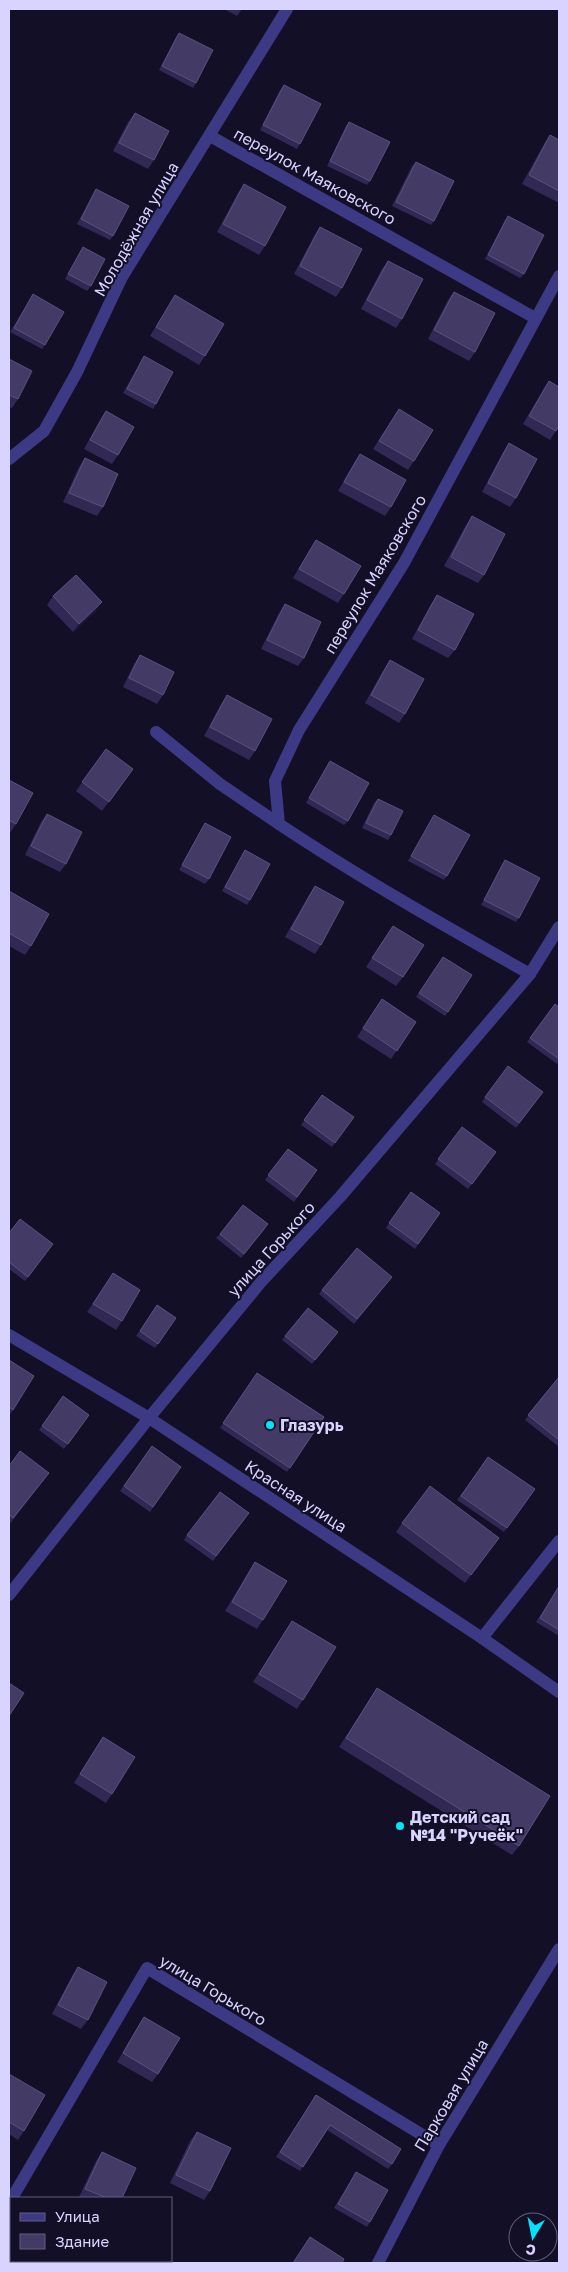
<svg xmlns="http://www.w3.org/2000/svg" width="568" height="2272" font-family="'Golos Text',sans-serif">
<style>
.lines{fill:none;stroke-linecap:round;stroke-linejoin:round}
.minor{stroke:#3d3a85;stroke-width:12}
.wall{fill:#312854}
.shaded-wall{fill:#1d163a}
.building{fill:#433a66;stroke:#5a527e}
.poi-dot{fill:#00e5ff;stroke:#130f26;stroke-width:2}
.labels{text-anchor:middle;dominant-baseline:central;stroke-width:4;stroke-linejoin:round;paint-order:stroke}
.street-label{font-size:16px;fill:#d9d4ff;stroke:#130f26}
.poi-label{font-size:16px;font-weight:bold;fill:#d9d4ff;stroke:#130f26;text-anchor:start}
</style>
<rect width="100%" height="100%" fill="#130f26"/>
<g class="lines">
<g class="minor">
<path d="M210,136L535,318"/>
<path d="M9,459L44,431L77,372L122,277L287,9"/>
<path d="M156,732L220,784L279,824"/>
<path d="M530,974C445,926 360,878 279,824L275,781L299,730L404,563L559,276"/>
<path d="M9,1335L149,1418L482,1638L559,1692"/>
<path d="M9,1595L149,1418L261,1282L340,1197L530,974L559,927"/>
<path d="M482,1638L559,1541"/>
<path d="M12,2198L147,1968L439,2145"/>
<path d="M378,2263L439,2145L559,1949"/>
</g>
</g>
<g class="wall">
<path d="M224,9H242L237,16Z"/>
<path d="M179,33L196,83L193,88L159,70L176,37Z"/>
<path d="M284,85L300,144L297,149L260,130L280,90Z"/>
<path d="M135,113L154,160L148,169L113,151L128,122Z"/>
<path d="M349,122L370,181L367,185L327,166L346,126Z"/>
<path d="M550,135L559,140V203L522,184L544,144Z"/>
<path d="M416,162L434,221L431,225L392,206L412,166Z"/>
<path d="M244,184L265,246L259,255L217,232L238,193Z"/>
<path d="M96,189L113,236L110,240L77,224L93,194Z"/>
<path d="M508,216L524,274L520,278L485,259L505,220Z"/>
<path d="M320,227L342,288L336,297L294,274L314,236Z"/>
<path d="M83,247L91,286L87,291L65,279Z"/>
<path d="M388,261L402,319L396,328L361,309L382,269Z"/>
<path d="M454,292L475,352L469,361L428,339L448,300Z"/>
<path d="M33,294L45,345L42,349L10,332Z"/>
<path d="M175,295L205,356L199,365L150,336Z"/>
<path d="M144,356L156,404L153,409L123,393Z"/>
<path d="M9,359L18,399L12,408L9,407Z"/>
<path d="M549,381L556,431L550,440L523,424L543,390Z"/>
<path d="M399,409L414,461L408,470L373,449Z"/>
<path d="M106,411L118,455L112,464L84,449L100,420Z"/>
<path d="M509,443L516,498L510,507L482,492L503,452Z"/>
<path d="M360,454L391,507L385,516L338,491L354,463Z"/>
<path d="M85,458L103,507L97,516L63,502L79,467Z"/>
<path d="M472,516L484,575L478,583L444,566L466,525Z"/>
<path d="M316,540L344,594L338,603L293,578L310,549Z"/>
<path d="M437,595L455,650L448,658L412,639L431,604Z"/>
<path d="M53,596L96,611L73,632L47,605Z"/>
<path d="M285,604L304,658L298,666L261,649L279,613Z"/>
<path d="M140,655L163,695L157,704L123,687L134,664Z"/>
<path d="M390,660L405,714L399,723L365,703L384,669Z"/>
<path d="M227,695L255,751L249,760L204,736L221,704Z"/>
<path d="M106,749L133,769L102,811L76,791Z"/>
<path d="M330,761L348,821L344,825L306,803Z"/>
<path d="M9,780L16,824L10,833L9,832Z"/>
<path d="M378,799L391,835L388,840L362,828L374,803Z"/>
<path d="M47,814L66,864L60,872L25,855L41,822Z"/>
<path d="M434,815L447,876L444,880L408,861Z"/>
<path d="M205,823L209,879L205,884L179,870Z"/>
<path d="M245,850L250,900L247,905L222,891Z"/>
<path d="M505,860L519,918L516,922L481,905L502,864Z"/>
<path d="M315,886L321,945L315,954L285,937L309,895Z"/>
<path d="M9,891L31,946L25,955L9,946Z"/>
<path d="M393,926L403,977L396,986L366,967Z"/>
<path d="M443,957L448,1012L445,1016L416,997Z"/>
<path d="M382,999L416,1022L391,1059L357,1037Z"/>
<path d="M555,1004L559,1007V1062L557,1064L527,1042Z"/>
<path d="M543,1092L516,1128L482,1102L485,1097Z"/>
<path d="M322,1095L354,1117L332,1147L301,1125Z"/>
<path d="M462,1127L496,1152L468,1189L435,1164Z"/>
<path d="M288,1149L317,1170L294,1202L265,1180Z"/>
<path d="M411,1192L440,1213L415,1249L386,1228Z"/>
<path d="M265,1229L241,1258L216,1238L220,1234Z"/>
<path d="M9,1233L53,1244L25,1281L9,1269Z"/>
<path d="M113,1273L122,1321L116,1330L87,1312Z"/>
<path d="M392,1277L354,1324L319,1294L322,1290Z"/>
<path d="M157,1305L176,1318L155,1348L136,1336Z"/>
<path d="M338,1332L312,1364L282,1340L285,1336Z"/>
<path d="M9,1360L13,1410L10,1414H9Z"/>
<path d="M257,1373L324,1417L287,1472L220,1428Z"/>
<path d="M559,1377V1447L525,1420Z"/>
<path d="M63,1396L89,1415L64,1449L39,1430Z"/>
<path d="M152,1446L181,1467L150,1512L120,1491Z"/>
<path d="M488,1457L535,1489L504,1532L457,1500Z"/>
<path d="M9,1466L49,1473L9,1525Z"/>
<path d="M249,1513L213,1561L184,1540L187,1535Z"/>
<path d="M402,1523L499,1538L465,1583L396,1532Z"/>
<path d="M255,1562L263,1620L257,1629L225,1611L249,1571Z"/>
<path d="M559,1586V1636L536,1622Z"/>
<path d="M292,1621L303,1700L297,1709L253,1682Z"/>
<path d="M377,1688L519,1846L512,1855L339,1747Z"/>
<path d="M103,1737L112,1794L106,1803L74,1783Z"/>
<path d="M78,1967L88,2020L81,2029L52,2014L72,1976Z"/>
<path d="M144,2017L158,2074L152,2082L117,2062L138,2026Z"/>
<path d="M9,2075L24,2131L18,2140L9,2134Z"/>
<path d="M316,2095L392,2164L388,2169L327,2130L300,2171L276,2157Z"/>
<path d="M197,2132L210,2191L204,2200L170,2183L190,2141Z"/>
<path d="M102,2152L122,2198H81L79,2197L96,2161Z"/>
<path d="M356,2172L370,2222L367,2227L334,2208Z"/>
</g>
<path class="shaded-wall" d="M102,602L96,611L73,632L79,624Z"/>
<g class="building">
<path d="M179,33L213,50L196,83L162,66Z"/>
<path d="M284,85L321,104L300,144L263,125Z"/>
<path d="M135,113L169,131L154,160L119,143Z"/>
<path d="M349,122L390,142L370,181L330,161Z"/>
<path d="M550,135L559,140V191L529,175Z"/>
<path d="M416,162L454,181L434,221L396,202Z"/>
<path d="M244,184L286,207L265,246L223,224Z"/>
<path d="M96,189L129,206L113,236L81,219Z"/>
<path d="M508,216L544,235L524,274L488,255Z"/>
<path d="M320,227L362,249L342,288L300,266Z"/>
<path d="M83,247L105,259L91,286L68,274Z"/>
<path d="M388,261L423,279L402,319L367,300Z"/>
<path d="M454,292L495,313L475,352L434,330Z"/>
<path d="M33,294L64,312L45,345L14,328Z"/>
<path d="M175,295L224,324L205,356L156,327Z"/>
<path d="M144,356L173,372L156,404L127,389Z"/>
<path d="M9,359L32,371L18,399L9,395Z"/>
<path d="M549,381L559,387V426L556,431L529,416Z"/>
<path d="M399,409L433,430L414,461L379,441Z"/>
<path d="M106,411L134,427L118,455L90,440Z"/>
<path d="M509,443L537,459L516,498L488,483Z"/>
<path d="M360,454L406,480L391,507L344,482Z"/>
<path d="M85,458L118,474L103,507L69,493Z"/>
<path d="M472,516L505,534L484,575L451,557Z"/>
<path d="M316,540L361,566L344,594L299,569Z"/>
<path d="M76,575L102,602L79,624L53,596Z"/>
<path d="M437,595L474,614L455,650L418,630Z"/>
<path d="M285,604L321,622L304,658L267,640Z"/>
<path d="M140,655L174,672L163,695L129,678Z"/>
<path d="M390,660L424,679L405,714L371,695Z"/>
<path d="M227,695L272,719L255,751L210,727Z"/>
<path d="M106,749L133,769L109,802L82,782Z"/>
<path d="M330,761L369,783L348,821L309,798Z"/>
<path d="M9,780L33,793L16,824L9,820Z"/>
<path d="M378,799L403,811L391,835L366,823Z"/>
<path d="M47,814L82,832L66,864L31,846Z"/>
<path d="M434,815L470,835L447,876L411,856Z"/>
<path d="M205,823L231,837L209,879L182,865Z"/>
<path d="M245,850L270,864L250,900L225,887Z"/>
<path d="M505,860L540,878L519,918L484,900Z"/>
<path d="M315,886L344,902L321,945L291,929Z"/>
<path d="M9,891L49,914L31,946L9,933Z"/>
<path d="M393,926L424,945L403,977L372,958Z"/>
<path d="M443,957L472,975L448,1012L419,993Z"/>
<path d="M382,999L416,1022L397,1051L363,1028Z"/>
<path d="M555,1004L559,1007V1059L530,1038Z"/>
<path d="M508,1066L543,1092L519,1123L485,1097Z"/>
<path d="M322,1095L354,1117L335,1143L304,1120Z"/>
<path d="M462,1127L496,1152L472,1184L438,1159Z"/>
<path d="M288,1149L317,1170L297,1197L268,1175Z"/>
<path d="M411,1192L440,1213L418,1244L389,1223Z"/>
<path d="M243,1205L268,1224L244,1254L220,1234Z"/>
<path d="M20,1219L53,1244L28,1277L9,1262V1233Z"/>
<path d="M357,1248L392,1277L357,1319L322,1290Z"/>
<path d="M113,1273L140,1290L122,1321L93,1304Z"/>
<path d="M157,1305L176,1318L158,1344L140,1331Z"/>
<path d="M308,1308L338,1332L315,1360L285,1336Z"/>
<path d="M9,1360L34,1376L13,1410L9,1407Z"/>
<path d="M257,1373L324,1417L290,1468L223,1423Z"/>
<path d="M559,1377V1440L528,1415Z"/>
<path d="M63,1396L89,1415L68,1444L42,1426Z"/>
<path d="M152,1446L181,1467L153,1507L124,1486Z"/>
<path d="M20,1451L49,1473L13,1518L9,1514V1466Z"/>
<path d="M488,1457L535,1489L507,1528L461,1496Z"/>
<path d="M430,1486L499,1538L471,1575L402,1523Z"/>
<path d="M220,1492L249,1513L216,1556L187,1535Z"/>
<path d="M255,1562L287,1581L263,1620L232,1602Z"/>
<path d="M559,1586V1630L540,1618Z"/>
<path d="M292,1621L336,1647L303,1700L259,1674Z"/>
<path d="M9,1683L24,1693L9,1716Z"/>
<path d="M377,1688L550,1796L519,1846L346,1738Z"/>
<path d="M103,1737L135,1757L112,1794L80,1774Z"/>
<path d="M78,1967L107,1982L88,2020L58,2005Z"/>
<path d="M144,2017L180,2038L158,2074L123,2053Z"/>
<path d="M9,2074L45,2095L24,2131L9,2122Z"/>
<path d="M316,2095L401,2149L392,2164L330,2125L303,2167L280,2152Z"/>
<path d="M197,2132L231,2148L210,2191L176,2175Z"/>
<path d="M102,2152L136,2168L122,2198H107L85,2189Z"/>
<path d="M356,2172L388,2190L370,2222L338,2204Z"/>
<path d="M310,2237L344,2259L342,2263H293Z"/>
</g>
<g class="poi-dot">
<circle cx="270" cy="1425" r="5"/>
<circle cx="400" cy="1826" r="5"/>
</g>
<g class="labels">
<g class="street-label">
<text transform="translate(315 176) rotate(29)">переулок Маяковского</text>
<text transform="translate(136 229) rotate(-60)">Молодёжная улица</text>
<text transform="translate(375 574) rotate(-59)">переулок Маяковского</text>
<text transform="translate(271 1249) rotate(-48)">улица Горького</text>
<text transform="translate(296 1496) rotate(33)">Красная улица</text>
<text transform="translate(213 1990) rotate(31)">улица Горького</text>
<text transform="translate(451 2095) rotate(-59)">Парковая улица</text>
</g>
<g class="poi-label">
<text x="280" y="1425">Глазурь</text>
<text x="410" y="1817">Детский сад<tspan x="410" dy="18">№14 "Ручеёк"</tspan></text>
</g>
</g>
<rect width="568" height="2272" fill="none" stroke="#d9d4ff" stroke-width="20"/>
<rect x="10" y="2197" width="162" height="65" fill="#130f26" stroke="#625e7d"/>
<rect x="20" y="2213" width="25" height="8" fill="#3d3a85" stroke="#625e7d"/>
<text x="55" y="2222" font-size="15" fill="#d9d4ff">Улица</text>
<rect x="20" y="2234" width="25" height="15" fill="#433a66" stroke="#625e7d"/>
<text x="55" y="2247" font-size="15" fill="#d9d4ff">Здание</text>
<g transform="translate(533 2237) rotate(190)"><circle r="24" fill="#130f26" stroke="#625e7d"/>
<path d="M0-4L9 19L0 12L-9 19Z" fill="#00e5ff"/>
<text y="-8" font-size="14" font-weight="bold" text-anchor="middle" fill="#d9d4ff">С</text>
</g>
</svg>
